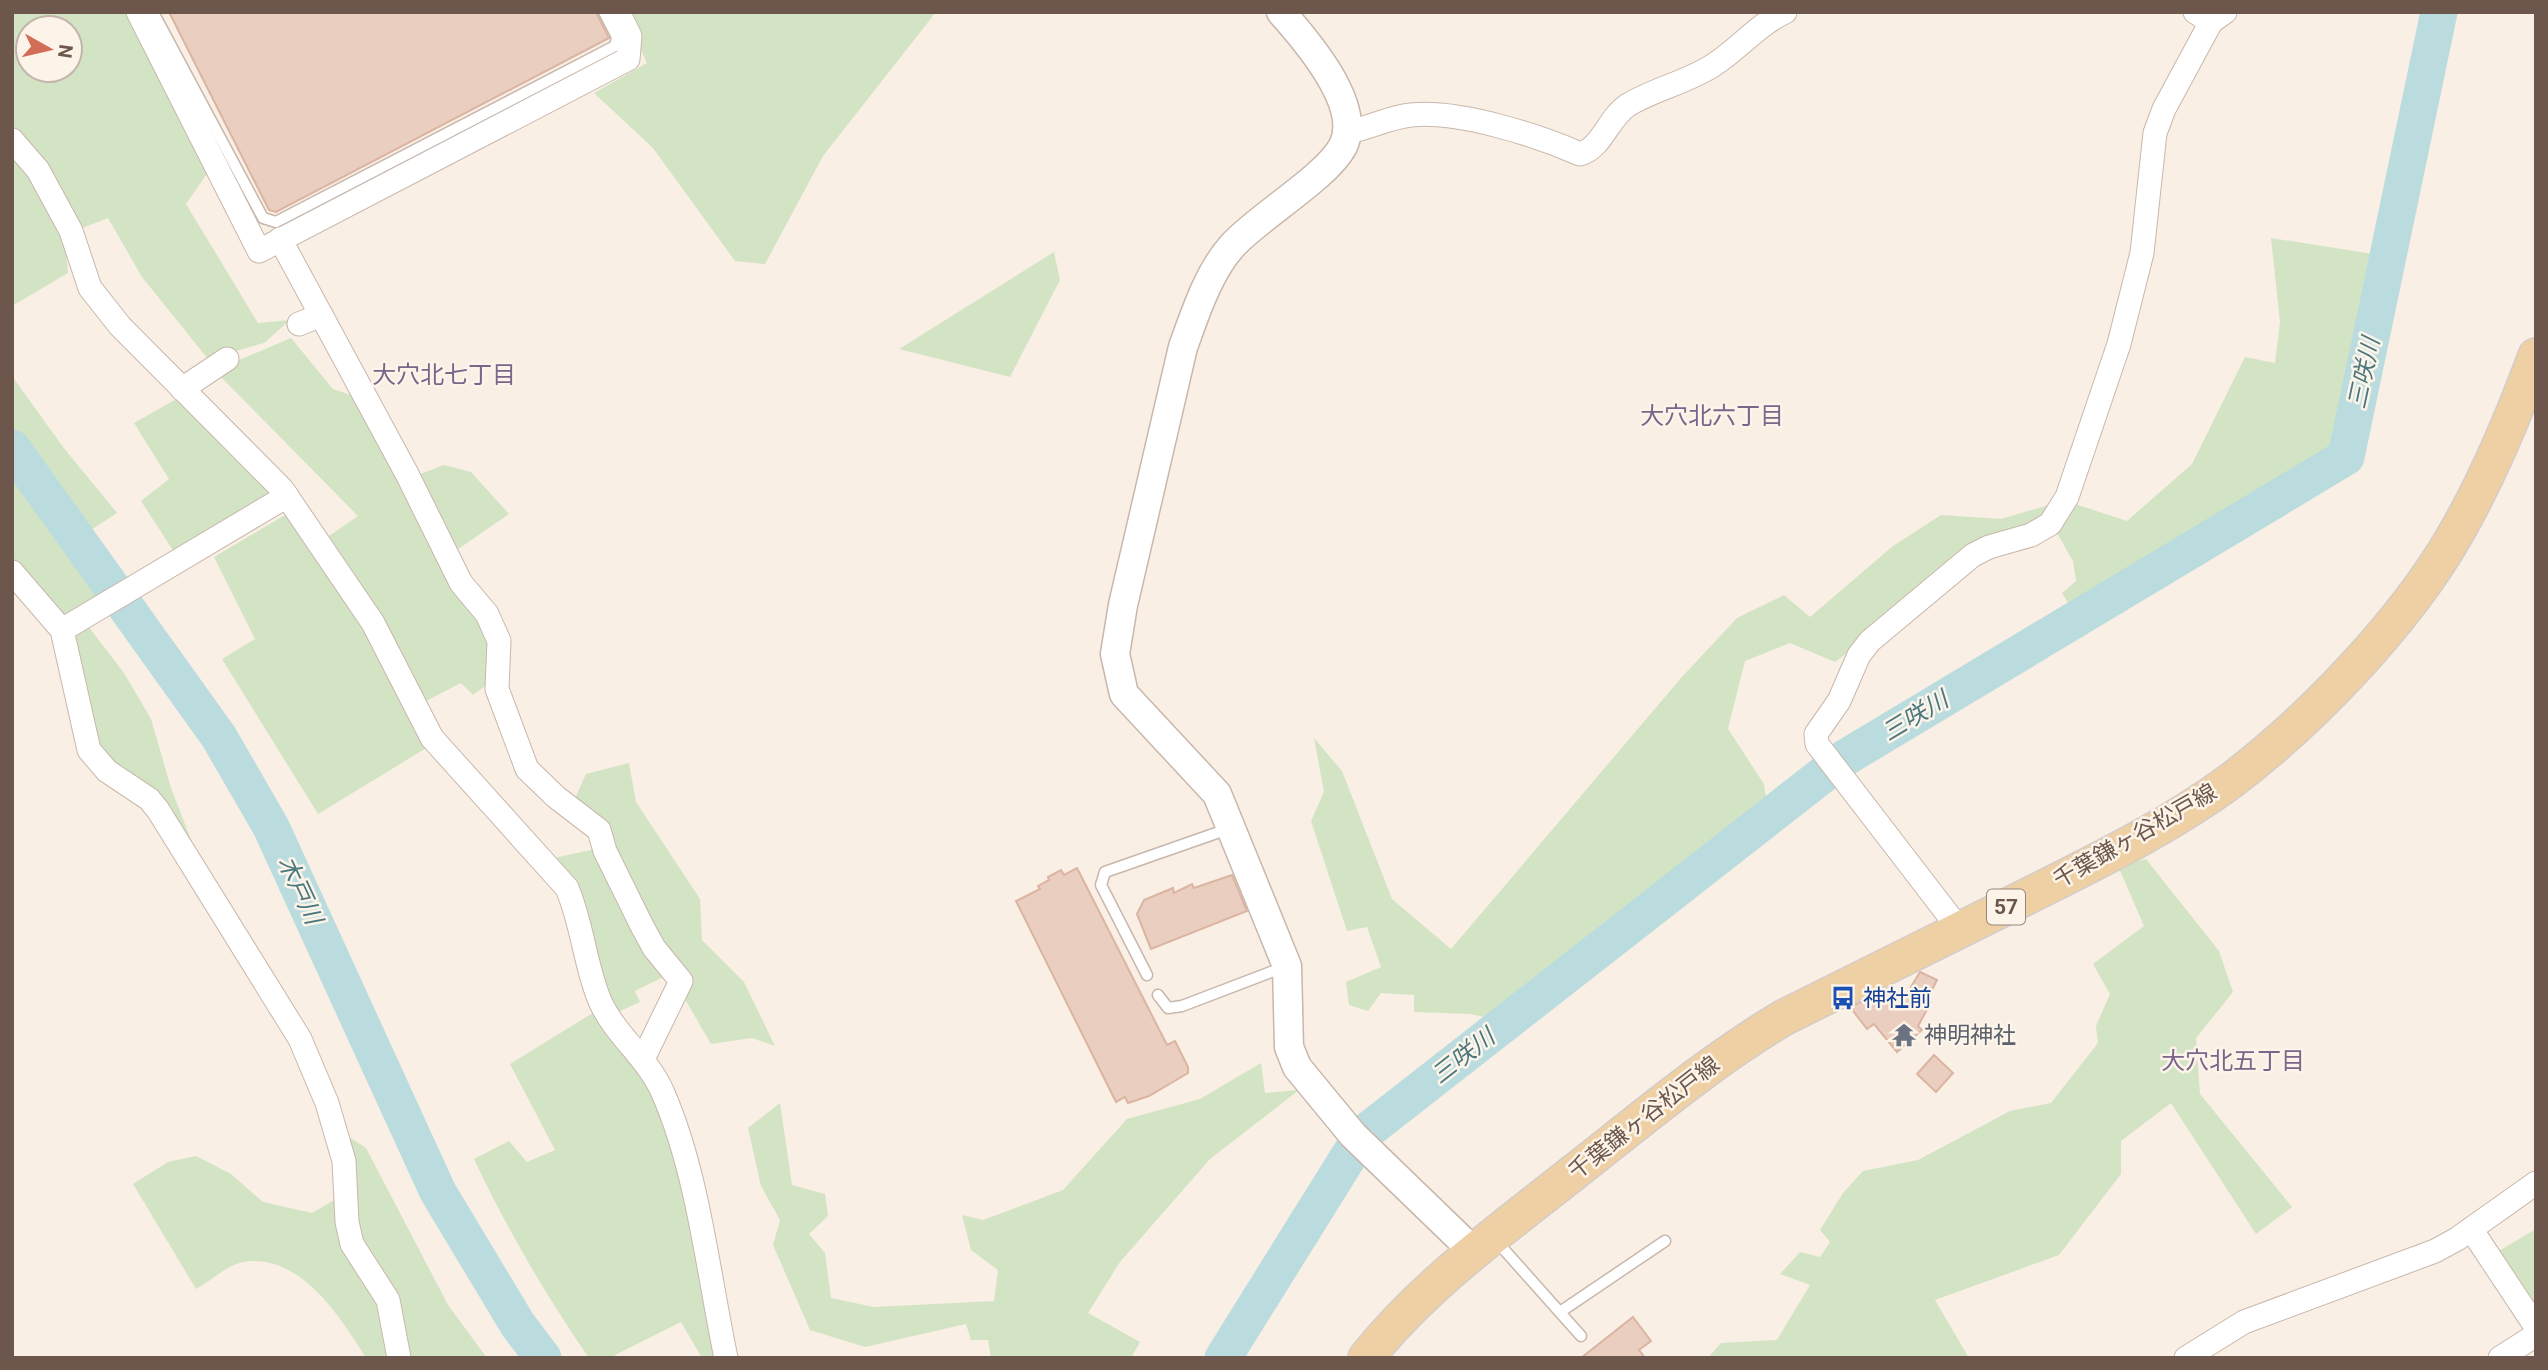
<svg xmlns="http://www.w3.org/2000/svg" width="2548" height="1370" font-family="Roboto,'Noto Sans JP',sans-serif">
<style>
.green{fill:#d3e4c4;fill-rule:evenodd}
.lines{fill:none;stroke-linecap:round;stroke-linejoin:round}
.river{stroke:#bbdcdf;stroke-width:37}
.building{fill:#eacebf;stroke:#dbb4a2;stroke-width:2}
.service-casing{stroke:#c8b7ac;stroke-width:13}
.minor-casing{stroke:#c8b7ac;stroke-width:25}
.tertiary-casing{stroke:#c8b7ac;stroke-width:31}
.primary-casing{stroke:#d3cdca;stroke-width:38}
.service{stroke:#fff;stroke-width:10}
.minor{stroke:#fff;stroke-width:23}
.tertiary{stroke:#fff;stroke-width:28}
.primary{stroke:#efcfa4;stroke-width:35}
.labels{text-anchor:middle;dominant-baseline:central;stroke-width:5;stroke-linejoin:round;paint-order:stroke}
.shield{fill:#fcf4e9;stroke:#98867c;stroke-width:2}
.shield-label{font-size:21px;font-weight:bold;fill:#6d574d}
.street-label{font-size:23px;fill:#6d574d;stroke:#fcf4e9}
.transit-label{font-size:23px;fill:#164399;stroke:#fcf4e9;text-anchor:start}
.worship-label{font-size:23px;fill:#5b616d;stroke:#fcf4e9;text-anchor:start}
.water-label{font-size:24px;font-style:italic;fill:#4a787e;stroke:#fcf4e9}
.neighbourhood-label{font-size:24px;fill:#7b658a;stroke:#fcf4e9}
</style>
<rect width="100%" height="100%" fill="#f9efe4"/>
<g class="green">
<path d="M12,12H132L211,168L186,204L258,323L290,320L264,343L208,359L142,277L108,218L77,230L42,166L12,126ZM28,28H70V70H28Z"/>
<path d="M624,12H936L823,156L765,264L735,261L653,148L594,93L647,63Z"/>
<path d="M12,151L32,173L65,240L68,273L12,306Z"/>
<path d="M2271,238L2380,255L2341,444L2073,611L2062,593L2076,581L2073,561L2054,528L2069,502L2127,521L2192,464L2245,357L2275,363L2280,322Z"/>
<path d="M1054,252L1060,280L1010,377L899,349Z"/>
<path d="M291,338L333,389L360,398L402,481L444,465L471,472L509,514L454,552L494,643L492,681L473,695L461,683L426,701L381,616L329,536L358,516L218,374L232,363Z"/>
<path d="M12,376L63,447L117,513L83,535L12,436Z"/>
<path d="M182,396L276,490L174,552L141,501L169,479L134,423Z"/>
<path d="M12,458L110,593L68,617H58L12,565Z"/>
<path d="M2059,502L2045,522L1885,624L1835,662L1790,643L1745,661L1728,729L1764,784L1768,811L1494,1019L1470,1014L1414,1012V995L1381,993L1368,1011L1349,1005L1346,982L1381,967L1367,927L1347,931L1311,821L1324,792L1314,738L1342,771L1392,899L1451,949L1681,678L1737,618L1784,595L1810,617L1893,546L1941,515L2001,519Z"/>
<path d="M290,512L368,626L428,747L318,814L222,659L255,639L214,557Z"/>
<path d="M88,626L124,673L151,719L171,788L205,876L97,746L74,635Z"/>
<path d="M629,763L636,802L700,899L702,940L744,982L775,1046L752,1038L711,1044L572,805L586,774Z"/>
<path d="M600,848L669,974L635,991L640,1002L616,1013L554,858Z"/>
<path d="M2146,859L2219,951L2233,992L2196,1038L2200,1094L2292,1207L2256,1234L2171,1103L2121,1141V1174L2059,1255L1935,1300L1969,1358H1708L1721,1343L1777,1340L1810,1285L1780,1274L1800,1252L1820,1257L1830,1242L1820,1230L1843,1193L1863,1171L1918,1160L2010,1111L2051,1103L2098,1043L2096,1026L2110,994L2093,964L2144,926L2118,866Z"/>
<path d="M596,1011L656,1100L675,1159L718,1358H702L681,1322L615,1355L616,1358H589C545,1294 507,1229 474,1159L509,1141L527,1162L555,1150L510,1064Z"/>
<path d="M1261,1063L1265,1093L1299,1090L1210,1159L1120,1262L1088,1313L1140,1342L1131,1358H991L988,1340H971L966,1324L865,1347L810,1330L773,1245L780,1220L761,1186L748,1128L780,1103L792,1185L825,1194L828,1216L809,1234L825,1253L831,1298L874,1307L994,1301L998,1270L971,1250L962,1215L983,1220L1063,1190L1127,1119L1200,1099Z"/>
<path d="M346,1135L366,1148L448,1305L487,1358H409L360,1239Z"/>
<path d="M196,1156L231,1174L263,1202L312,1213L339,1197L380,1303L391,1358H366C341,1318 300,1252 243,1262C227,1265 211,1281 196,1289L133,1184L168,1162Z"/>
<path d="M2536,1229V1305L2499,1251Z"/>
</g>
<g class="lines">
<g class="river">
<path d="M12,448L219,737L271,827L438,1192L518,1325L543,1358"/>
<path d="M1223,1358L1362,1135L1843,759L2346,457L2439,12"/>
</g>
</g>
<g class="building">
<path d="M169,12H596L609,38L276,212L269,210Z"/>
<path d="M1077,868L1167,1045L1175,1041L1188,1067V1073L1149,1096L1128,1103L1125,1097L1116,1102L1016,901L1040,889L1038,886L1049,880L1048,877L1061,870L1064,875Z"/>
<path d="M1232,875L1247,911L1151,949L1137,914L1144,900L1173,888L1174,893L1192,884L1194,888Z"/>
<path d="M1920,972L1937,980L1927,1000L1931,1002L1918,1026L1922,1030L1897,1052L1874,1024L1867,1029L1850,1007L1891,987L1903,1000Z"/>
<path d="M1934,1055L1953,1073L1936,1092L1917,1074Z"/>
<path d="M1633,1317L1651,1341L1639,1350L1645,1358H1581Z"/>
</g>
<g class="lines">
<g class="service-casing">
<g id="service">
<path d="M153,12L263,218L276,222L615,46L617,37L604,12"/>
<path d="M1147,975L1101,885L1105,872L1228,829"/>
<path d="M1158,995L1168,1008L1182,1006L1284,967"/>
<path d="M1499,1244L1581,1336"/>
<path d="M1560,1312L1665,1241"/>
</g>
</g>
<g class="minor-casing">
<g id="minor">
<path d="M138,12L259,251L628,59L630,36L618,12"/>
<path d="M2195,12L2211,22L2225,12"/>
<path d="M1348,132C1369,128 1390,117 1411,115C1458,110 1537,135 1580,154C1602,148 1608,118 1628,105C1654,89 1685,83 1712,66C1738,50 1757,25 1785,12"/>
<path d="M12,140L38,170L71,231L90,288L120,326L282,489L373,623L432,738L567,888C583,926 585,966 600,1001C615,1035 648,1058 663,1093C698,1173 708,1272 726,1358"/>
<path d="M280,239L407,474L461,583L487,614L499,641L497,689L527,769L556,797L599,830L605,851L642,926L654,948L681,981L643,1059"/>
<path d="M299,324L321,315"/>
<path d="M182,389L227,359"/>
<path d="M12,572L62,630L89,750L107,771L149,799L158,810L300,1039L327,1103L344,1161L347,1222L352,1244L388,1300L399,1358"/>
<path d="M62,630L287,496"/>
<path d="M1960,930L1817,744L1816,734L1839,701L1859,655L1870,641L1973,555L1989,547L2031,535L2050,524L2067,497L2119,344L2142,253L2155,133L2164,109L2211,22"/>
<path d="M2471,1229L2536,1327"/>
<path d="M2186,1358L2244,1322L2435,1251L2457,1239L2536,1183"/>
<path d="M2500,1358L2536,1335"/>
</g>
</g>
<g class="tertiary-casing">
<path id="tertiary" d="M1281,12C1306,40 1363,106 1343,146C1327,177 1258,217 1232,246C1208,273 1195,314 1183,347L1123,605L1115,654L1124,694L1217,794L1287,966L1289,1047L1297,1067L1353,1135L1474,1252"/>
</g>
<g class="primary-casing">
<path id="primary" d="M1366,1358C1424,1285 1500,1231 1573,1173C1642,1119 1708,1063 1783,1018C1865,977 1948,936 2030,895C2098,861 2170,826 2232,780C2312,719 2405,622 2455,535C2488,478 2513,418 2536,356"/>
</g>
<use href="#service" class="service"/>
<use href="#minor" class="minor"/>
<use href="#tertiary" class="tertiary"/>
<use href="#primary" class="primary"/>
</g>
<defs>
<g id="bus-bare" transform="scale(1.89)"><path d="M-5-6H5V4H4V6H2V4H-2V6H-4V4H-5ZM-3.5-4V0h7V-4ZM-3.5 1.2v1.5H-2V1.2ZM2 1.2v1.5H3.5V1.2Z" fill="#1a4fb4" stroke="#fcf4e9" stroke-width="2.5" paint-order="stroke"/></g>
<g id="temple-bare" transform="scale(1.89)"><path d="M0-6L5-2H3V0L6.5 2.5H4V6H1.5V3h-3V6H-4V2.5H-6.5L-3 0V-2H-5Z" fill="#6b7280" stroke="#fcf4e9" stroke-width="2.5" paint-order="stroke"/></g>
</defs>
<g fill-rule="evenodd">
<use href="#bus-bare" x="1843" y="998"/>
<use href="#temple-bare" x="1904" y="1035"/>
</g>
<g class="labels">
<rect class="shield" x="1987" y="889.5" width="38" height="35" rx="5"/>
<g class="shield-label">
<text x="2006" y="907">57</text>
</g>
<g class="street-label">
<text transform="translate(2135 836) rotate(-30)">千葉鎌ヶ谷松戸線</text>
<text transform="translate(1644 1118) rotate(-38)">千葉鎌ヶ谷松戸線</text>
</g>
<g class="transit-label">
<text x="1863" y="998">神社前</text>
</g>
<g class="worship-label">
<text x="1924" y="1035">神明神社</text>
</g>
<g class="water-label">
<text transform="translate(2364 373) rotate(-78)">三咲川</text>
<text transform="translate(1915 716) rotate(-31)">三咲川</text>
<text transform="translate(300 890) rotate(65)">木戸川</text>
<text transform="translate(1463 1056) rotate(-38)">三咲川</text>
</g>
<g class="neighbourhood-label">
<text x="444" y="375">大穴北七丁目</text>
<text x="1712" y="416">大穴北六丁目</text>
<text x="2233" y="1061">大穴北五丁目</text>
</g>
</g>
<rect width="2548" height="1370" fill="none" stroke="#6d574d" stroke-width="28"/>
<g transform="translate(49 49) rotate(98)"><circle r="33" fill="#fcf4e9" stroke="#c3b5ab" stroke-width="2"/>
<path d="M0-5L12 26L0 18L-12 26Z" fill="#d36d58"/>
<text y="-10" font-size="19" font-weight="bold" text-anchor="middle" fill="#6d574d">N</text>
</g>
</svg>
